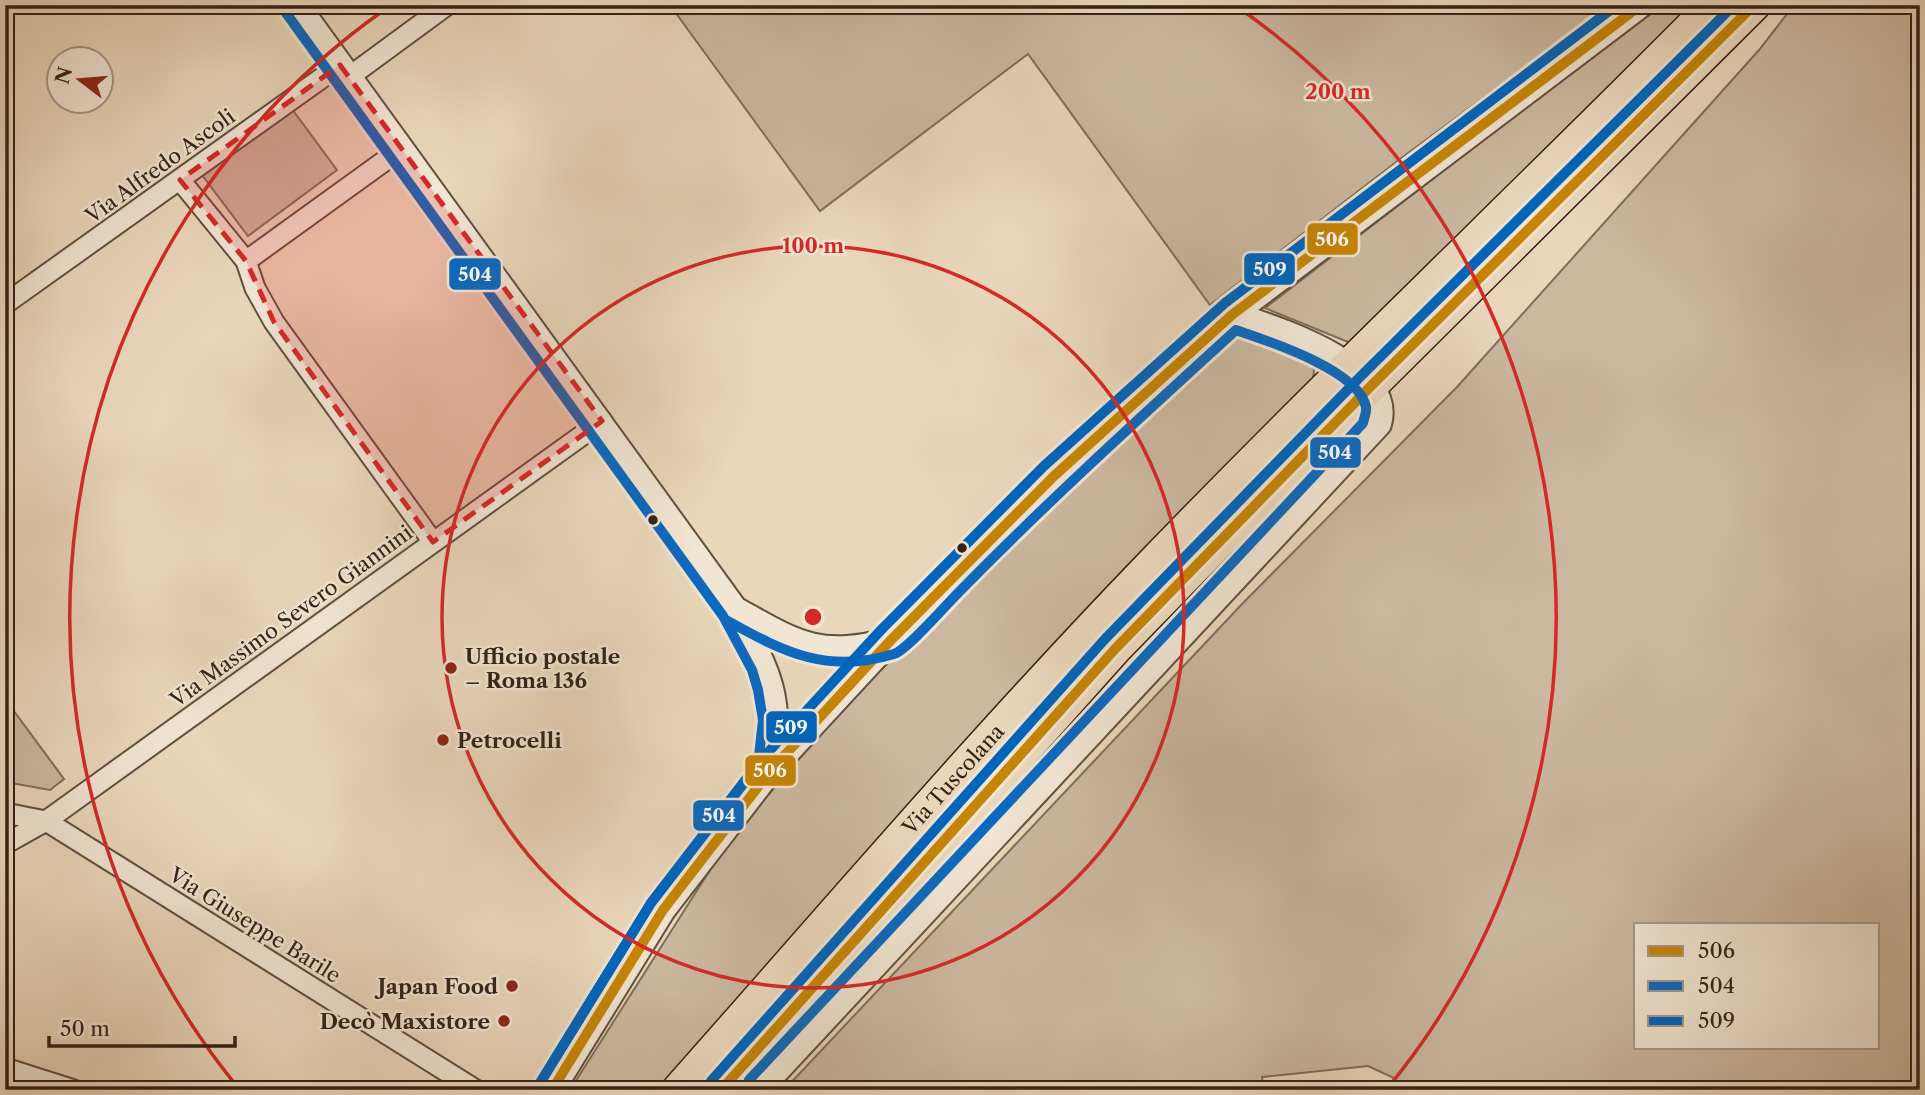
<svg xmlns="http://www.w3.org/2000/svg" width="1925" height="1095" font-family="'Libre Caslon Text',serif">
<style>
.green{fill:#cbb89f;stroke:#7e6d5b;stroke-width:2;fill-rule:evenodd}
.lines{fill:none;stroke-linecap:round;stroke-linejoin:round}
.minor-casing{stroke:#604f40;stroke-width:23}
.tertiary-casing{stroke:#604f40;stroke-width:28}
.primary-casing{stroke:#322217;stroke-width:35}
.minor{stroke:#f1e5d3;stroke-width:19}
.tertiary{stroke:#f1e5d3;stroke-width:24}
.primary{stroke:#ead7bb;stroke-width:32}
.bus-1-casing{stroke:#f1e5d3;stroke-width:16}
.bus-2-casing{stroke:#f1e5d3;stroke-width:16}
.bus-3-casing{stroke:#f1e5d3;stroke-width:16}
.bus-1{stroke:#c68506;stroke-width:10}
.bus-2{stroke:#0c69bf;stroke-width:10}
.bus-3{stroke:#0065bd;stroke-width:10}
.marked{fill:#d62828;fill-opacity:0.2;stroke:#d62828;stroke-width:5;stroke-dasharray:14 9;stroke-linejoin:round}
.ring{fill:none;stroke:#d62828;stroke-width:3.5}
.bus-dot{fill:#322217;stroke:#f1e5d3;stroke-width:2.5}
.poi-dot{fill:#8f2418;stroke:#f1e5d3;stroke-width:2.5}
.labels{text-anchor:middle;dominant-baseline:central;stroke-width:5;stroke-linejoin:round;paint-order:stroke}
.street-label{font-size:21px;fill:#322217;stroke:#f1e5d3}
.poi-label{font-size:21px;font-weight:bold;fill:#322217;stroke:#f1e5d3;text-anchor:start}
.centre{fill:#d62828;stroke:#f1e5d3;stroke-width:3.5}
.ring-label{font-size:21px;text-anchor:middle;font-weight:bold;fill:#d62828;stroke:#f1e5d3;stroke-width:5;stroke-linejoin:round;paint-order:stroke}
.line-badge{stroke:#f1e5d3;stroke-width:2.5}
.badge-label{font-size:19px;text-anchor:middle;font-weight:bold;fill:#fff}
</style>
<rect width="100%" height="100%" fill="#ead7bb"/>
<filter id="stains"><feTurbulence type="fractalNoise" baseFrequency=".00286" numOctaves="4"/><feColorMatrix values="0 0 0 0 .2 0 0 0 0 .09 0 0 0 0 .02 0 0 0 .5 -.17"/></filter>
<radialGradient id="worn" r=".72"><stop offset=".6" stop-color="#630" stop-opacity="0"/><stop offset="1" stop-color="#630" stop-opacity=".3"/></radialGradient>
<g class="green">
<path d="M670,5H1610L1404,156L1210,305L1028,54L820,211Z"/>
<path d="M1659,5H1696L1353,344L1265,308Z"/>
<path d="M1794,5H1920V1090H1397L1394,1078L1368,1066L1262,1077L1264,1090H784L1243,603L1457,387L1759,50ZM1636,925H1878V1048H1636Z"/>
<path d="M292,109L337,170L248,236L202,175Z"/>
<path d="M1248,335L1268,338L1311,359L1314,371L1312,385L663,1090H570L724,848L779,782L845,706L1014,536L1146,410L1230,338Z"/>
<path d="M5,699L64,779L50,790L5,782Z"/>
</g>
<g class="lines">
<g class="minor-casing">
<g id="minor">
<path d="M349,77L447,5"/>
<path d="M180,180L246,261L401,149"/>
<path d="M246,261L255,288L274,322L433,542"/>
<path d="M5,304L340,65"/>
<path d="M5,813L46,821L476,1090"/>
<path d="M5,844L46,821L602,421"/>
<path d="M5,1068L74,1090"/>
</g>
</g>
<g class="tertiary-casing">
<g id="tertiary">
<path d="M297,5L735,609C768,671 784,698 771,770"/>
<path d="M735,609C798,644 818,659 891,640"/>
<path d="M552,1090L663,910L771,770L891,640L1054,476L1233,314L1641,5"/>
<path d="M759,1090L1379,424C1396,365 1273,328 1233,314"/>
</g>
</g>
<g class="primary-casing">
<g id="primary">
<path id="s1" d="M678,1090C833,915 985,737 1147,569C1332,377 1526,194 1713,5"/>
<path d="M721,1090L1115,649L1370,387L1754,5"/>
</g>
</g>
<use href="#minor" class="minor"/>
<use href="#tertiary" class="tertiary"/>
<use href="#primary" class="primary"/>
<g class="bus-1-casing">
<g id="bus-1">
<path d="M552,1090L663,910L771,770L891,640L1054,476L1233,314L1641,5"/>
<path d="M721,1090L1115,649L1370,387L1754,5"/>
</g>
</g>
<g class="bus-2-casing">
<g id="bus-2">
<path d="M286,13L723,616L752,670L758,690L763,720L758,765L651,903L540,1083"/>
<path d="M728,621C785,653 828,674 894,654C907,650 946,605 959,592C1048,501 1142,416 1236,330C1268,341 1359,370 1366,407C1367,412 1364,418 1363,423L749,1080"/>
</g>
</g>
<g class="bus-3-casing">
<g id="bus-3">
<path d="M711,1081L1105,639L1360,377L1734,5"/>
<path d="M540,1083L651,903L760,761L881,630L1044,466L1225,303L1617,5"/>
</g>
</g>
<use href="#bus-1" class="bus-1"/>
<use href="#bus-2" class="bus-2"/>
<use href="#bus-3" class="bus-3"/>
</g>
<path class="marked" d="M340,65L602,421L433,542L274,322L246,261L180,180Z"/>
<g class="ring">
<circle cx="813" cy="617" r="371"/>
<path d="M240 1090A743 743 0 0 1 387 8M1239 8A743 743 0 0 1 1386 1090"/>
</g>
<g class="bus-dot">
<circle cx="653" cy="520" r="6"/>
<circle cx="962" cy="548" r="6"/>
</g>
<g class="poi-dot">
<circle cx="451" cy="668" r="7"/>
<circle cx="443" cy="740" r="7"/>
<circle cx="512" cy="986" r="7"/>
<circle cx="504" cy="1021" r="7"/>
</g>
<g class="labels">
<g class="street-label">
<text transform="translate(160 166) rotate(-36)">Via Alfredo Ascoli</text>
<text transform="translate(291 616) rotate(-36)">Via Massimo Severo Giannini</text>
<text stroke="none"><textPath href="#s1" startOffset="415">Via Tuscolana</textPath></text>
<text transform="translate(255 925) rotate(32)">Via Giuseppe Barile</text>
</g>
<g class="poi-label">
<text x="465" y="656">Ufficio postale<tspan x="465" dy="24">– Roma 136</tspan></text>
<text x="457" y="740">Petrocelli</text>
<text x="498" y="986" text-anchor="end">Japan Food</text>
<text x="490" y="1021" text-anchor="end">Decò Maxistore</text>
</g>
</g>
<circle cx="813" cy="617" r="10" class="centre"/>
<g class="ring-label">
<text x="1338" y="99">200 m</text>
<text x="813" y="253">100 m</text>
</g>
<g class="line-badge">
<rect x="1306" y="222" width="53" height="34" rx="7" fill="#c68506"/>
<rect x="1243" y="252" width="53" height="34" rx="7" fill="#0065bd"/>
<rect x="448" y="257" width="54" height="34" rx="7" fill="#0c69bf"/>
<rect x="1309" y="436" width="53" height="33" rx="7" fill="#0c69bf"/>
<rect x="765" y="710" width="53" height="34" rx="7" fill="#0065bd"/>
<rect x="744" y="754" width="53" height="33" rx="7" fill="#c68506"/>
<rect x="692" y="799" width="53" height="33" rx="7" fill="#0c69bf"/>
</g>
<g class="badge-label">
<text x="1332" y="246">506</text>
<text x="1270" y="276">509</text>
<text x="475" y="281">504</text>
<text x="1335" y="459">504</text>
<text x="791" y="734">509</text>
<text x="770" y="777">506</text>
<text x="719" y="822">504</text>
</g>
<rect width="1925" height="1095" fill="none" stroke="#ead7bb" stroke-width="28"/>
<rect x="7" y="7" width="1911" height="1081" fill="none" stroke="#322217" stroke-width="3.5"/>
<rect x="14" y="14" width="1897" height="1067" fill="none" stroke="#322217" stroke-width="2"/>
<rect x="1634" y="923" width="245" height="126" fill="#f1e5d3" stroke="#a59788" stroke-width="2"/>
<rect x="1648" y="946" width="35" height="10" fill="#c68506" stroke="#a59788" stroke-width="2"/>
<text x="1698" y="958" font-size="21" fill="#322217">506</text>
<rect x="1648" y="981" width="35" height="10" fill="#0c69bf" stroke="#a59788" stroke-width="2"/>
<text x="1698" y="993" font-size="21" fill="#322217">504</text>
<rect x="1648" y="1016" width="35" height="10" fill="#0065bd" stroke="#a59788" stroke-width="2"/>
<text x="1698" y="1028" font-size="21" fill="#322217">509</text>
<g transform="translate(80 80) rotate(286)"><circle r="33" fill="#f1e5d3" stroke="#a59788" stroke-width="2"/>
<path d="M0-5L12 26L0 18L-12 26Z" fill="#8f2418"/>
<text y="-10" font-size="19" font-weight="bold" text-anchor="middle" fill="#322217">N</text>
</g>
<path d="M49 1036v10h186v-10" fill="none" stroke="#322217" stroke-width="3.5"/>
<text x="60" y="1036" font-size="21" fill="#322217" stroke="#f1e5d3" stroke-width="5" paint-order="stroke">50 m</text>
<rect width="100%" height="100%" filter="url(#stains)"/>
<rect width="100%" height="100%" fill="url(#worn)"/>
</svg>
